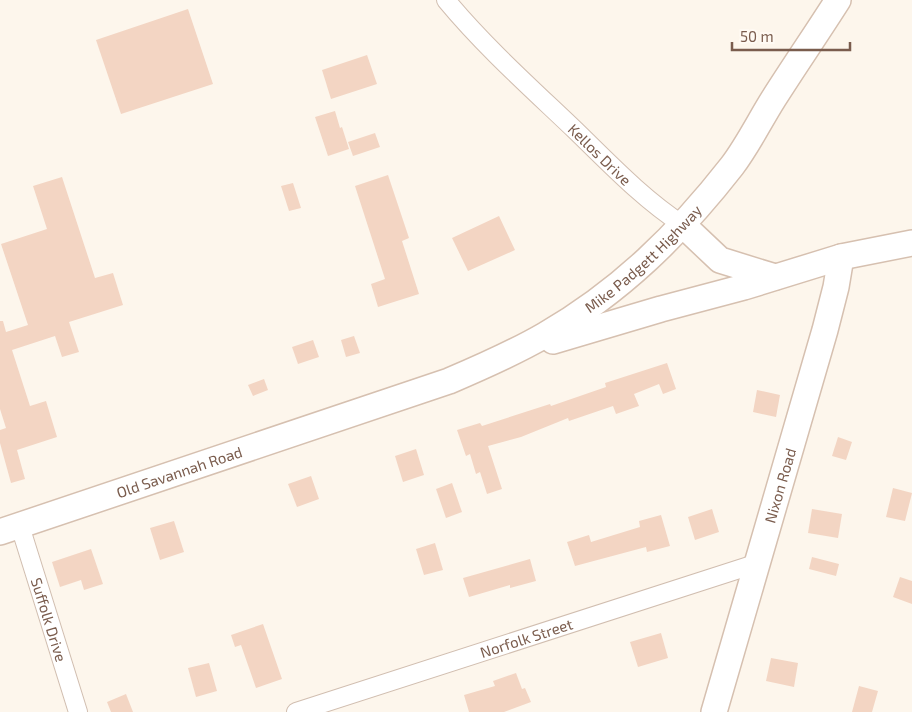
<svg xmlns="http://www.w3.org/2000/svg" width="912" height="712" font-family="'Exo 2',sans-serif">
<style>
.building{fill:#f3d5c3}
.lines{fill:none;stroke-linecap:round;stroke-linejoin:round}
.street-casing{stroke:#d1beb0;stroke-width:20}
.secondary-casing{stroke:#d6c0b0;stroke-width:28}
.street{stroke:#fff;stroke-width:18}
.secondary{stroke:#fff;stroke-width:25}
.labels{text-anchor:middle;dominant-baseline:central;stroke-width:4.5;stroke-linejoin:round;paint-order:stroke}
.street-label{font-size:15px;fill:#7a5c4d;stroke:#fffaf3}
</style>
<rect width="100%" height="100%" fill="#fdf6ec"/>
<g class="building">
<path d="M188,9L213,84L121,114L96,40Z"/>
<path d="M367,55L377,84L331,99L322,70Z"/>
<path d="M335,111L340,128L342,127L349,149L328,156L315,117Z"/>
<path d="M375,133L380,147L353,156L348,142Z"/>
<path d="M388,175L409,238L402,241L419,294L378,307L371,284L385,279L355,186Z"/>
<path d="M62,177L95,278L113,273L123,305L69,322L79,352L62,357L55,336L12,350L30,406L46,401L57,437L17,450L25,479L11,483L0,443V430L6,428L0,409V321H3L6,332L28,325L1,244L47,229L33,186Z"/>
<path d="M293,183L301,208L289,211L281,186Z"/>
<path d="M499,216L515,250L468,271L452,238Z"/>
<path d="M354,336L360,353L346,357L341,340Z"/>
<path d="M313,340L319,357L298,364L292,347Z"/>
<path d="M667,363L676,389L663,394L659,384L634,394L639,406L616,414L613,406L569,421L568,418L521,437L488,446L502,489L487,494L480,472L476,474L470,454L466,456L457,430L480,423L482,426L550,404L551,406L606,387L605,383Z"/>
<path d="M264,379L268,390L253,396L248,385Z"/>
<path d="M757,390L780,395L776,417L753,412Z"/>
<path d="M838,437L852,442L846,460L832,456Z"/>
<path d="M416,449L424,475L403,482L395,456Z"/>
<path d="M311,476L319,499L297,507L288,484Z"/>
<path d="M452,483L462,512L446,518L436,489Z"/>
<path d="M893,488L912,493L905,521L886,517Z"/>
<path d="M712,509L719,532L695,540L688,517Z"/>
<path d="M812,509L842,514L838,538L808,533Z"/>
<path d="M661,515L670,546L647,552L646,547L575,566L567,542L589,535L591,542L640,527L639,521Z"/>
<path d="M174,521L184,552L160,560L150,528Z"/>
<path d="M435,543L443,570L424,575L416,549Z"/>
<path d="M91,549L103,584L84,590L81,580L60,587L52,562Z"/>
<path d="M812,557L839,564L836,576L809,569Z"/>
<path d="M530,559L536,581L510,588V585L469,597L463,578Z"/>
<path d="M900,577L912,581V604L893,597Z"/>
<path d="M263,624L282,679L256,688L241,645L235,647L231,635Z"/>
<path d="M661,633L668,658L638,667L630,642Z"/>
<path d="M771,658L798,663L794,687L766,681Z"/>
<path d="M209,663L217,691L196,697L188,668Z"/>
<path d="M516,673L522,689L525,688L531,702L504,712H469L464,695L495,686L493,681Z"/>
<path d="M859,686L878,691L872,712H852Z"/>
<path d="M126,694L133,712H111L107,702Z"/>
</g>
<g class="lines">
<g class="street-casing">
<g id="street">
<path id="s1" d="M446,0C485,47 531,88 575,130C609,163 643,199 683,225"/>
<path id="s2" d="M20,526L78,712"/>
<path id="s3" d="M296,712L758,563"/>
</g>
</g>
<g class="secondary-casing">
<g id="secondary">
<path d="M683,225L720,260L775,277"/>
<path d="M553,341L661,309L744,287L841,257L912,243"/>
<path id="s4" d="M0,532L449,381C482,367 514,353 545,335C620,292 679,234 732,166C748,145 760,120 774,98C795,65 817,33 838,0"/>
<path id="s5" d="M714,712L825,330L836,287L841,257"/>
</g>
</g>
<use href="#street" class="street"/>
<use href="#secondary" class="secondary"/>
</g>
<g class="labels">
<g class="street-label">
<text stroke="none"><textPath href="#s1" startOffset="218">Kellos Drive</textPath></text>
<text stroke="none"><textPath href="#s4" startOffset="705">Mike Padgett Highway</textPath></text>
<text stroke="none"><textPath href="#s4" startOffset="189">Old Savannah Road</textPath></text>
<text stroke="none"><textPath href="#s5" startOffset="236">Nixon Road</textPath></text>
<text stroke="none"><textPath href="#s2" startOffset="98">Suffolk Drive</textPath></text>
<text stroke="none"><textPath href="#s3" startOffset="242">Norfolk Street</textPath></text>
</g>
</g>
<path d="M732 42v8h118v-8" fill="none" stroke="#7a5c4d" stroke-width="2.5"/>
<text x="740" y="42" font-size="15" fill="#7a5c4d" stroke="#fffaf3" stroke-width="4" paint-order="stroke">50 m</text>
</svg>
